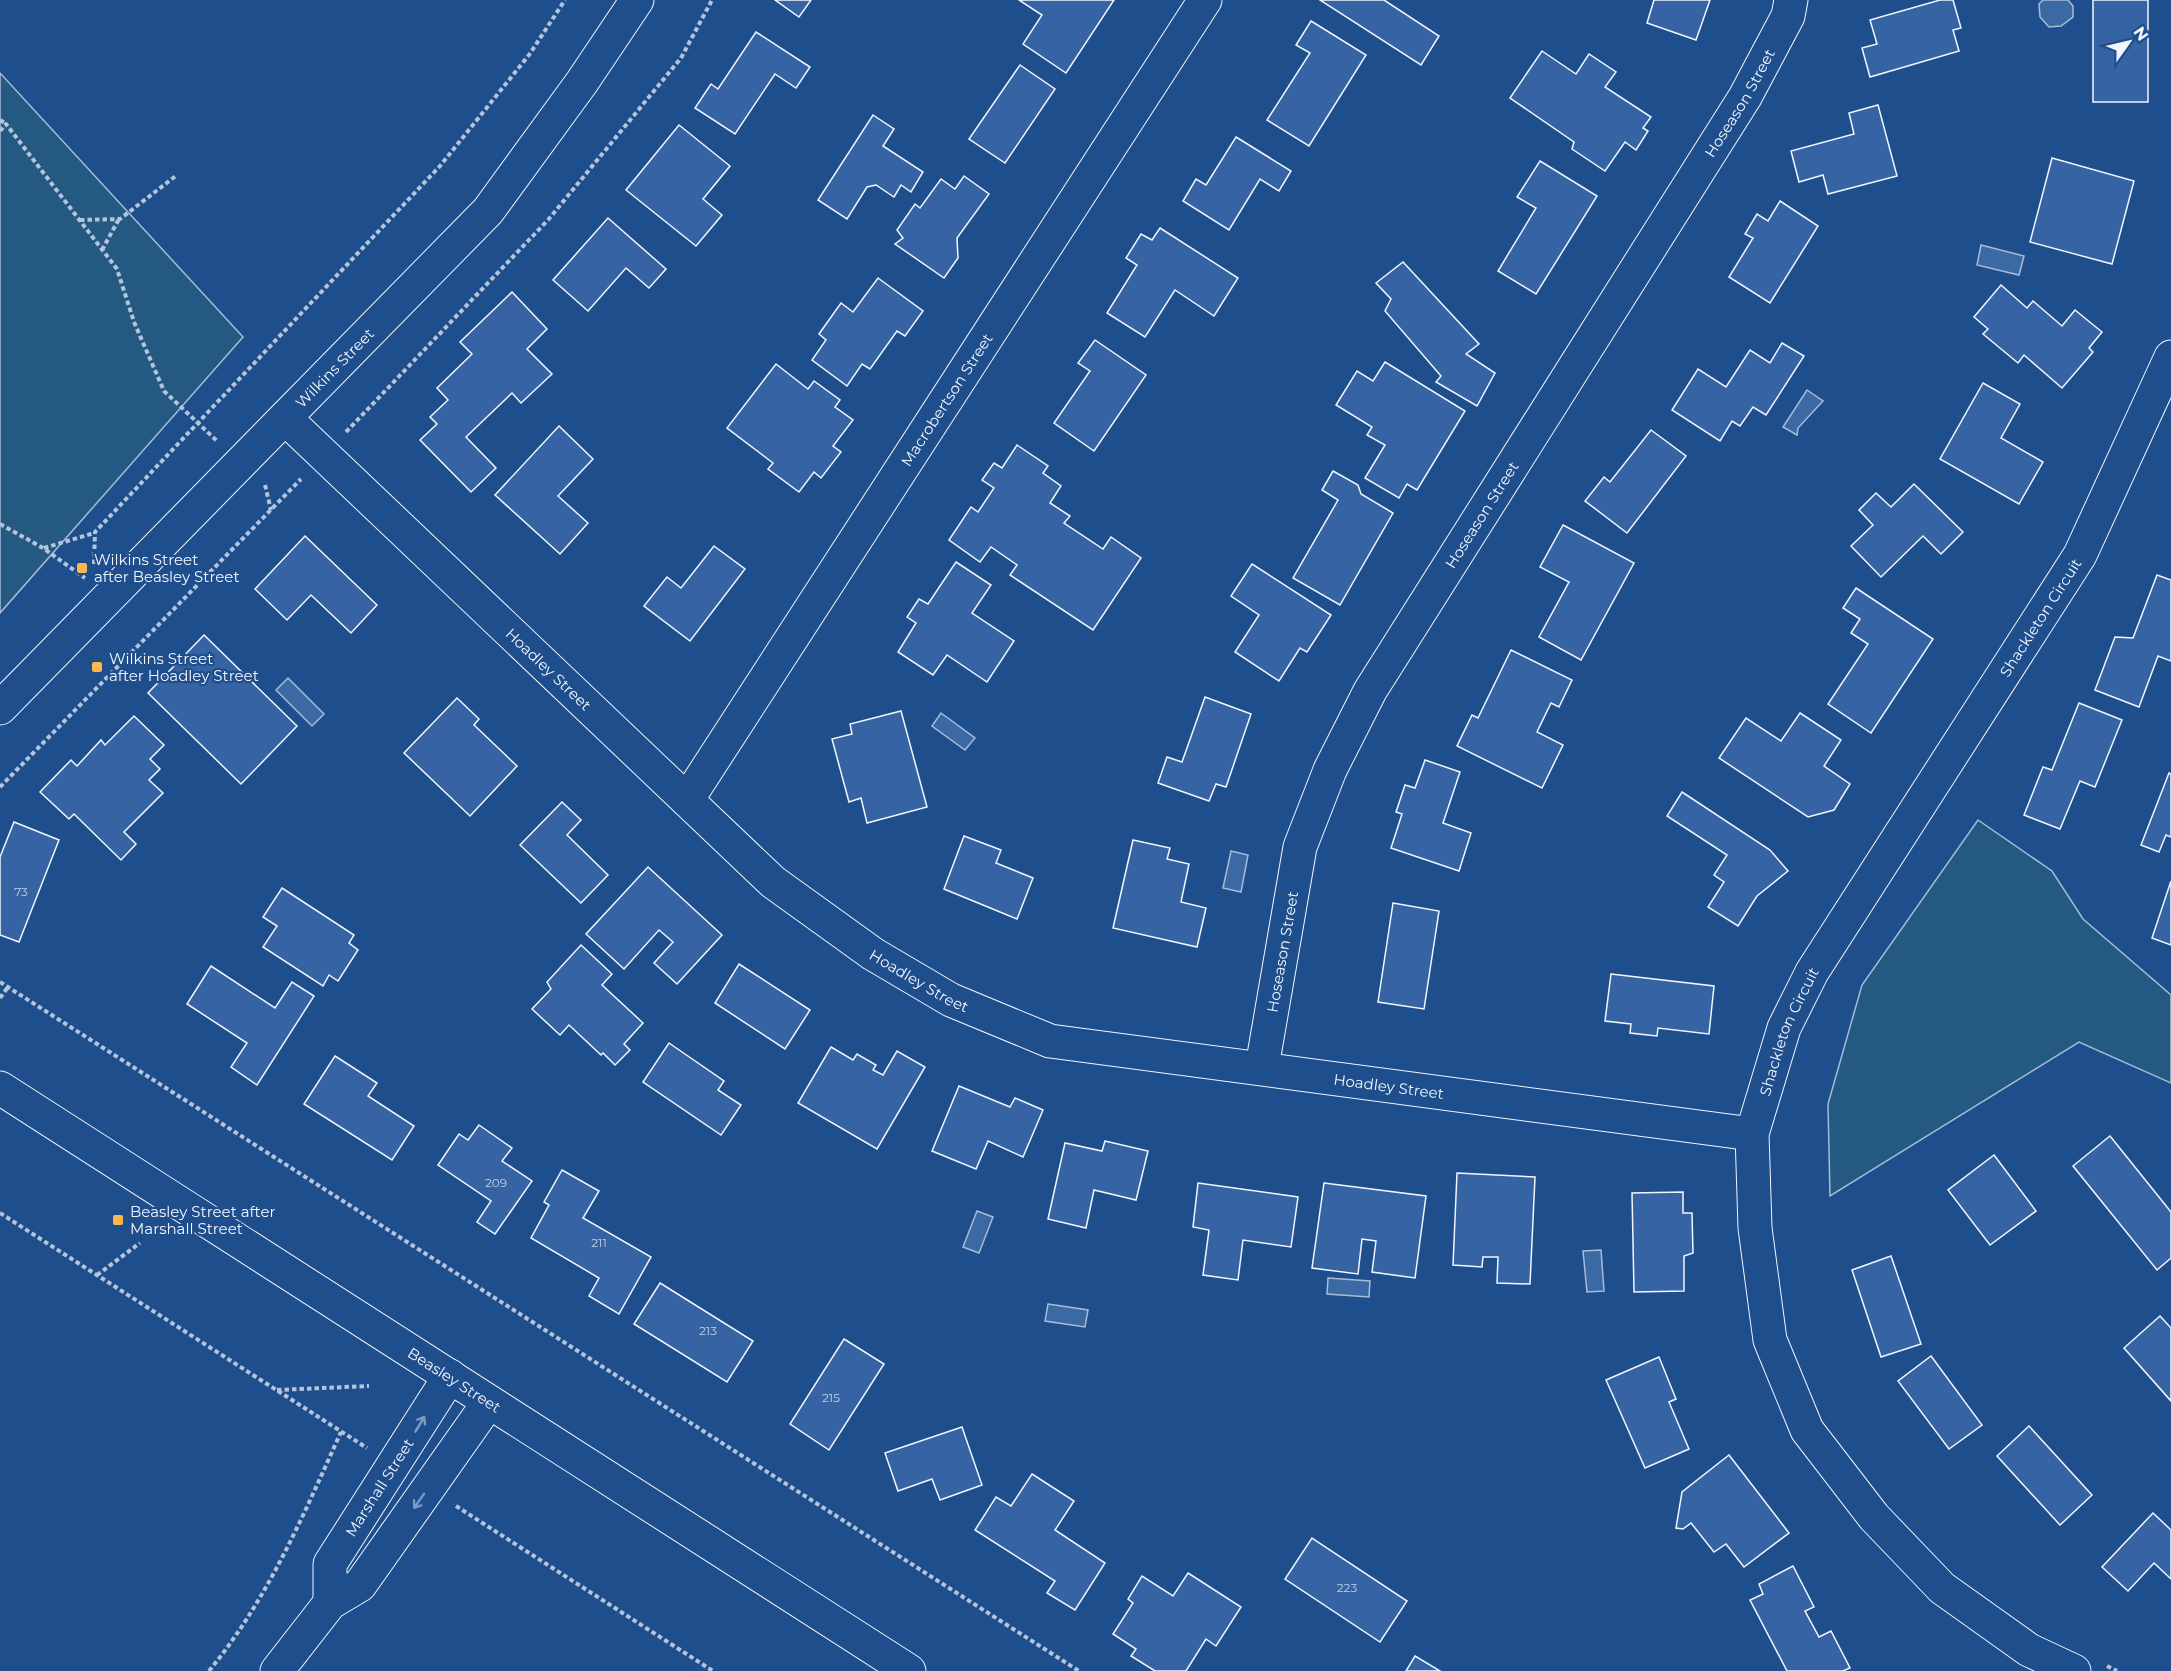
<svg xmlns="http://www.w3.org/2000/svg" width="2171" height="1671" font-family="Montserrat,sans-serif">
<style>
.green{fill:#245a82;stroke:#a8bbd7;stroke-width:1.5}
.water{fill:#3b69a3;stroke:#a8bbd7;stroke-width:1.5}
.building{fill:#3563a3;stroke:#f2f6ff;stroke-width:1.5}
.lines{fill:none;stroke-linecap:round;stroke-linejoin:round}
.minor-casing{stroke:#f2f6ff;stroke-width:35}
.major-casing{stroke:#f2f6ff;stroke-width:35}
.path{stroke:#b3c4dc;stroke-width:4;stroke-dasharray:4.5 3;stroke-linecap:butt}
.minor{stroke:#1f4e8c;stroke-width:33}
.major{stroke:#1f4e8c;stroke-width:33}
.oneway{stroke:#7e9ac0}
.poi-dot{fill:#ffb74d;stroke:#1f4e8c;stroke-width:2}
.labels{text-anchor:middle;dominant-baseline:central;stroke-width:4.5;stroke-linejoin:round;paint-order:stroke}
.number-label{font-size:12px;fill:#c3d1e8}
.street-label{font-size:15px;fill:#f2f6ff;stroke:#1f4e8c}
.poi-label{font-size:15px;fill:#f2f6ff;stroke:#1f4e8c;text-anchor:start}
</style>
<rect width="100%" height="100%" fill="#1f4e8c"/>
<g class="green">
<path d="M0,73L243,337L0,613Z"/>
<path d="M1978,820L2052,871L2083,919L2171,995V1083L2079,1042L1830,1196L1828,1104L1862,985Z"/>
</g>
<g class="water">
<path d="M2043,0H2068L2073,6V17L2061,26L2049,27L2040,17L2039,4Z"/>
<path d="M1981,245L2024,256L2019,275L1977,265Z"/>
<path d="M1807,390L1823,401L1798,428L1797,435L1783,427Z"/>
<path d="M288,678L324,714L312,726L276,690Z"/>
<path d="M941,713L975,738L965,750L932,726Z"/>
<path d="M1231,851L1248,855L1241,892L1223,888Z"/>
<path d="M977,1211L993,1217L979,1253L963,1247Z"/>
<path d="M1601,1250L1604,1291L1587,1292L1583,1251Z"/>
<path d="M1328,1278L1370,1281L1369,1297L1327,1294Z"/>
<path d="M1048,1304L1088,1310L1085,1327L1045,1321Z"/>
</g>
<g class="building">
<path d="M775,0H811L799,17Z"/>
<path d="M1019,0H1114L1066,73L1023,44L1042,15Z"/>
<path d="M1320,0H1384L1439,36L1421,65Z"/>
<path d="M1654,0H1710L1696,40L1647,23Z"/>
<path d="M1940,0H1953L1961,28L1953,30L1959,51L1870,77L1862,48L1877,44L1870,20Z"/>
<rect x="2093" y="0" width="55" height="102"/>
<path d="M1311,21L1366,55L1309,146L1267,120L1310,53L1296,45Z"/>
<path d="M756,32L810,67L796,88L775,74L735,134L695,108L711,84L718,89Z"/>
<path d="M1542,51L1576,74L1589,54L1616,72L1605,87L1651,117L1643,128L1648,131L1636,150L1625,142L1605,171L1572,149L1574,142L1510,98Z"/>
<path d="M1020,65L1055,89L1005,163L969,139Z"/>
<path d="M1878,105L1897,176L1828,194L1823,175L1799,182L1791,151L1854,134L1849,113Z"/>
<path d="M873,115L894,129L883,146L923,172L911,192L901,185L894,197L876,185L867,187L847,219L818,200Z"/>
<path d="M679,125L730,166L703,199L722,215L696,246L626,190Z"/>
<path d="M1236,137L1291,171L1279,191L1260,179L1229,230L1183,201L1196,179L1206,185Z"/>
<path d="M2052,158L2134,181L2112,264L2030,242Z"/>
<path d="M1540,161L1597,196L1536,294L1498,271L1536,208L1517,197Z"/>
<path d="M964,176L989,194L957,238L958,258L944,278L895,244L903,238L897,230L915,204L920,208L941,179L955,189Z"/>
<path d="M1780,201L1818,226L1770,303L1729,277L1753,238L1745,234L1757,214L1768,221Z"/>
<path d="M608,218L666,269L649,288L626,268L588,311L553,280Z"/>
<path d="M1160,228L1238,278L1214,316L1175,290L1145,337L1107,313L1137,265L1126,258L1141,234L1152,240Z"/>
<path d="M1403,262L1479,344L1466,354L1495,373L1477,406L1436,382L1441,376L1385,311L1391,299L1376,283Z"/>
<path d="M878,278L923,311L905,336L897,331L870,369L862,364L847,386L812,360L826,340L819,334L841,303L853,312Z"/>
<path d="M2001,285L2027,308L2033,301L2062,326L2075,310L2102,332L2089,348L2093,352L2062,388L2024,355L2018,363L1983,334L1988,329L1974,317Z"/>
<path d="M512,292L547,329L527,349L552,374L521,403L512,393L466,437L496,468L471,492L420,440L437,424L430,417L448,400L437,388L472,354L460,342Z"/>
<path d="M1095,340L1146,375L1094,451L1054,423L1090,371L1078,363Z"/>
<path d="M1782,343L1804,356L1766,415L1753,407L1740,426L1732,421L1720,441L1672,410L1698,369L1726,387L1750,350L1770,363Z"/>
<path d="M1385,362L1465,411L1417,490L1407,484L1399,498L1365,478L1385,445L1367,435L1372,427L1336,405L1357,371L1373,381Z"/>
<path d="M776,364L808,389L814,381L840,400L835,407L853,420L833,446L841,452L821,478L814,472L799,492L768,469L773,463L727,428Z"/>
<path d="M1983,383L2020,404L2001,438L2043,462L2019,504L1940,459Z"/>
<path d="M559,426L593,459L558,496L588,523L560,554L495,495Z"/>
<path d="M1651,430L1686,456L1627,533L1585,501L1604,477L1610,482Z"/>
<path d="M1017,445L1048,466L1043,473L1061,486L1050,503L1070,516L1064,523L1103,549L1111,537L1141,558L1093,630L1010,575L1017,565L991,547L980,562L949,540L971,507L978,512L994,488L982,480L994,463L1002,468Z"/>
<path d="M1333,471L1358,485L1361,494L1393,513L1340,605L1293,578L1338,500L1322,490Z"/>
<path d="M1914,484L1963,532L1941,554L1923,536L1881,577L1851,546L1873,525L1859,510L1876,493L1891,507Z"/>
<path d="M1563,525L1634,563L1581,660L1539,637L1569,582L1540,567Z"/>
<path d="M305,536L377,605L351,633L311,595L287,620L255,589Z"/>
<path d="M714,546L745,569L690,641L644,606L667,577L681,588Z"/>
<path d="M956,562L991,585L972,613L1014,641L987,682L947,655L933,675L898,652L916,623L907,617L919,599L928,604Z"/>
<path d="M1252,564L1331,615L1307,652L1300,648L1279,681L1235,652L1259,615L1231,596Z"/>
<path d="M2157,575L2171,580V661L2158,656L2139,707L2095,690L2115,637L2133,638Z"/>
<path d="M1856,588L1933,639L1871,733L1828,704L1868,644L1851,633L1860,619L1843,608Z"/>
<path d="M204,635L297,726L241,784L148,693Z"/>
<path d="M1511,650L1572,680L1559,707L1551,703L1537,732L1563,745L1542,788L1457,746L1472,715L1478,718Z"/>
<path d="M1205,697L1251,714L1226,787L1216,784L1209,801L1158,783L1167,757L1182,762Z"/>
<path d="M457,698L479,719L474,725L517,766L470,816L404,753Z"/>
<path d="M2079,703L2122,720L2095,787L2080,781L2060,829L2024,815L2043,767L2052,770Z"/>
<path d="M901,711L927,807L867,823L861,798L849,802L832,739L852,734L850,724Z"/>
<path d="M1800,713L1841,740L1824,766L1850,784L1834,810L1808,817L1719,758L1746,718L1781,741Z"/>
<path d="M134,716L164,745L150,759L160,769L149,780L163,793L124,832L136,844L121,860L74,814L69,819L40,792L71,760L77,766L101,740L105,745Z"/>
<path d="M1425,760L1460,772L1443,823L1471,833L1459,871L1391,848L1402,814L1396,812L1405,785L1415,788Z"/>
<path d="M2169,773L2171,774V837L2166,835L2159,852L2141,845Z"/>
<path d="M1682,792L1770,850L1788,871L1757,896L1738,926L1708,907L1724,882L1714,875L1727,855L1667,816Z"/>
<path d="M562,802L581,820L567,835L608,875L581,903L520,845Z"/>
<path d="M14,822L59,840L19,942L0,935V857Z"/>
<path d="M964,836L1001,850L996,863L1033,878L1017,919L944,889Z"/>
<path d="M1133,840L1170,848L1167,859L1189,864L1181,902L1206,908L1197,947L1113,928Z"/>
<path d="M648,867L722,935L677,984L654,963L673,942L659,930L624,969L586,934Z"/>
<path d="M2171,881V945L2152,938Z"/>
<path d="M282,888L354,935L349,943L358,950L338,981L329,975L323,986L263,947L277,926L263,917Z"/>
<path d="M1393,903L1439,911L1424,1009L1378,1002Z"/>
<path d="M581,945L612,974L602,985L643,1023L624,1044L630,1050L615,1065L603,1053L601,1055L569,1025L560,1035L532,1009L551,989L547,982Z"/>
<path d="M739,964L810,1010L785,1049L715,1003Z"/>
<path d="M211,966L275,1008L292,982L314,996L257,1085L231,1067L247,1043L187,1004Z"/>
<path d="M1611,974L1714,986L1709,1034L1658,1028L1657,1036L1630,1033L1631,1024L1605,1021Z"/>
<path d="M669,1043L724,1081L718,1090L741,1105L721,1135L643,1082Z"/>
<path d="M831,1047L853,1060L857,1054L876,1065L873,1070L883,1075L897,1051L925,1067L877,1149L798,1103Z"/>
<path d="M335,1056L377,1083L368,1096L414,1126L392,1160L304,1104Z"/>
<path d="M959,1086L1010,1107L1015,1098L1043,1110L1023,1157L988,1141L976,1169L932,1151Z"/>
<path d="M479,1125L512,1148L502,1161L532,1181L495,1234L477,1222L491,1201L438,1165L459,1134L468,1140Z"/>
<path d="M2110,1136L2171,1212V1258L2157,1270L2073,1166Z"/>
<path d="M1105,1141L1148,1151L1136,1200L1094,1190L1086,1228L1048,1219L1065,1143L1102,1151Z"/>
<path d="M1994,1155L2036,1211L1990,1245L1948,1190Z"/>
<path d="M562,1170L599,1191L583,1218L651,1257L619,1314L589,1296L599,1278L531,1238L549,1205L544,1202Z"/>
<path d="M1457,1173L1535,1177L1530,1284L1497,1283L1498,1257H1483L1482,1267L1453,1265Z"/>
<path d="M1198,1183L1298,1197L1291,1247L1243,1240L1238,1280L1203,1275L1209,1230L1193,1227Z"/>
<path d="M1324,1183L1426,1196L1415,1278L1372,1272L1376,1241L1362,1239L1358,1274L1312,1268Z"/>
<path d="M1683,1192V1213H1692L1693,1253L1684,1256V1291L1634,1292L1632,1193Z"/>
<path d="M1891,1256L1921,1344L1881,1357L1852,1270Z"/>
<path d="M660,1283L753,1341L727,1382L634,1324Z"/>
<path d="M2160,1316L2171,1328V1401L2124,1348Z"/>
<path d="M844,1339L884,1364L829,1450L790,1424Z"/>
<path d="M1931,1356L1982,1425L1949,1449L1898,1381Z"/>
<path d="M1659,1357L1676,1399L1669,1402L1689,1449L1645,1468L1606,1380Z"/>
<path d="M2029,1426L2092,1495L2060,1525L1997,1456Z"/>
<path d="M962,1427L982,1485L940,1500L932,1479L898,1491L885,1453Z"/>
<path d="M1729,1455L1789,1533L1744,1567L1726,1544L1714,1552L1691,1523L1683,1529L1676,1528L1682,1492Z"/>
<path d="M1032,1474L1074,1501L1055,1530L1105,1563L1075,1610L1047,1593L1055,1581L975,1530L996,1497L1011,1506Z"/>
<path d="M2153,1513L2171,1530V1579L2154,1563L2128,1591L2102,1567Z"/>
<path d="M1312,1538L1407,1601L1380,1642L1285,1579Z"/>
<path d="M1793,1566L1814,1607L1805,1611L1819,1637L1831,1631L1850,1668L1843,1671H1787L1750,1600L1763,1594L1759,1584Z"/>
<path d="M1188,1573L1241,1607L1216,1646L1206,1639L1186,1671H1155L1131,1656L1136,1649L1113,1634L1133,1603L1128,1599L1142,1576L1173,1596Z"/>
<path d="M1415,1656L1440,1671H1406Z"/>
</g>
<g class="lines">
<g class="minor-casing">
<g id="minor">
<path id="s1" d="M285,418L773,882L873,954L951,1000L1050,1041L1752,1134"/>
<path id="s2" d="M0,708L488,211L582,82L637,0"/>
<path id="s3" d="M687,800L1205,0"/>
<path id="s4" d="M1262,1067L1300,847L1330,770L1370,691L1745,97L1788,16L1791,0"/>
<path id="s5" d="M330,1603V1564L450,1376"/>
<path d="M277,1671L330,1603L360,1585L489,1402"/>
<path id="s6" d="M2074,1671L2029,1650L1942,1588L1874,1517L1807,1430L1770,1340L1755,1228L1752,1134L1784,1028L1812,972L2080,555L2171,357"/>
</g>
</g>
<g class="major-casing">
<g id="major">
<path id="s7" d="M0,1088L909,1671"/>
</g>
</g>
<g class="path">
<path d="M0,120L6,124"/>
<path d="M0,131L6,124L117,269L134,322L164,391L217,441"/>
<path d="M80,220L120,219L177,175"/>
<path d="M102,250L119,219"/>
<path d="M346,432L548,220L681,58L712,0"/>
<path d="M265,485L271,510"/>
<path d="M0,524L43,548L85,578"/>
<path d="M44,548L94,533"/>
<path d="M94,564L95,532L440,166L529,55L565,0"/>
<path d="M0,787L301,479"/>
<path d="M0,982L1079,1671"/>
<path d="M0,998L8,987"/>
<path d="M0,1213L367,1448"/>
<path d="M97,1275L140,1243"/>
<path d="M277,1390L369,1386"/>
<path d="M456,1506L713,1671"/>
<path d="M2107,1666L2117,1671"/>
<path d="M209,1671C268,1599 303,1516 341,1432"/>
</g>
<use href="#minor" class="minor"/>
<use href="#major" class="major"/>
</g>
<defs><path id="oneway-shaft" d="M-6 0H5M1.5-3L5.5 0L1.5 3" fill="none" stroke-width="1.6" stroke-linecap="round" stroke-linejoin="round" transform="scale(1.5)"/></defs>
<g class="oneway">
<use href="#oneway-shaft" transform="translate(420 1424) rotate(-59)"/>
<use href="#oneway-shaft" transform="translate(419 1501) rotate(125)"/>
</g>
<g class="poi-dot">
<rect x="76" y="562" width="12" height="12" rx="3"/>
<rect x="91" y="661" width="12" height="12" rx="3"/>
<rect x="112" y="1214" width="12" height="12" rx="3"/>
</g>
<g class="labels">
<g class="number-label">
<text x="21" y="891">73</text>
<text x="496" y="1182">209</text>
<text x="599" y="1242">211</text>
<text x="708" y="1330">213</text>
<text x="831" y="1397">215</text>
<text x="1347" y="1587">223</text>
</g>
<g class="street-label">
<text stroke="none"><textPath href="#s4" startOffset="1089">Hoseason Street</textPath></text>
<text stroke="none"><textPath href="#s2" startOffset="477">Wilkins Street</textPath></text>
<text stroke="none"><textPath href="#s3" startOffset="477">Macrobertson Street</textPath></text>
<text stroke="none"><textPath href="#s4" startOffset="603">Hoseason Street</textPath></text>
<text stroke="none"><textPath href="#s6" startOffset="1264">Shackleton Circuit</textPath></text>
<text stroke="none"><textPath href="#s1" startOffset="364">Hoadley Street</textPath></text>
<text stroke="none"><textPath href="#s4" startOffset="117">Hoseason Street</textPath></text>
<text stroke="none"><textPath href="#s1" startOffset="850">Hoadley Street</textPath></text>
<text stroke="none"><textPath href="#s6" startOffset="778">Shackleton Circuit</textPath></text>
<text stroke="none"><textPath href="#s1" startOffset="1336">Hoadley Street</textPath></text>
<text stroke="none"><textPath href="#s7" startOffset="540">Beasley Street</textPath></text>
<text stroke="none"><textPath href="#s5" startOffset="130">Marshall Street</textPath></text>
</g>
<g class="poi-label">
<text x="94" y="559">Wilkins Street<tspan x="94" dy="17">after Beasley Street</tspan></text>
<text x="109" y="658">Wilkins Street<tspan x="109" dy="17">after Hoadley Street</tspan></text>
<text x="130" y="1211">Beasley Street after<tspan x="130" dy="17">Marshall Street</tspan></text>
</g>
</g>
<g transform="translate(2129 42) rotate(56)" stroke="#1f4e8c" stroke-width="4.5" paint-order="stroke">
<path d="M0-4.5L10 22L0 15L-10 22Z" fill="#f2f6ff"/>
<text y="-9" font-size="16" font-weight="bold" text-anchor="middle" fill="#f2f6ff">N</text>
</g>
</svg>
